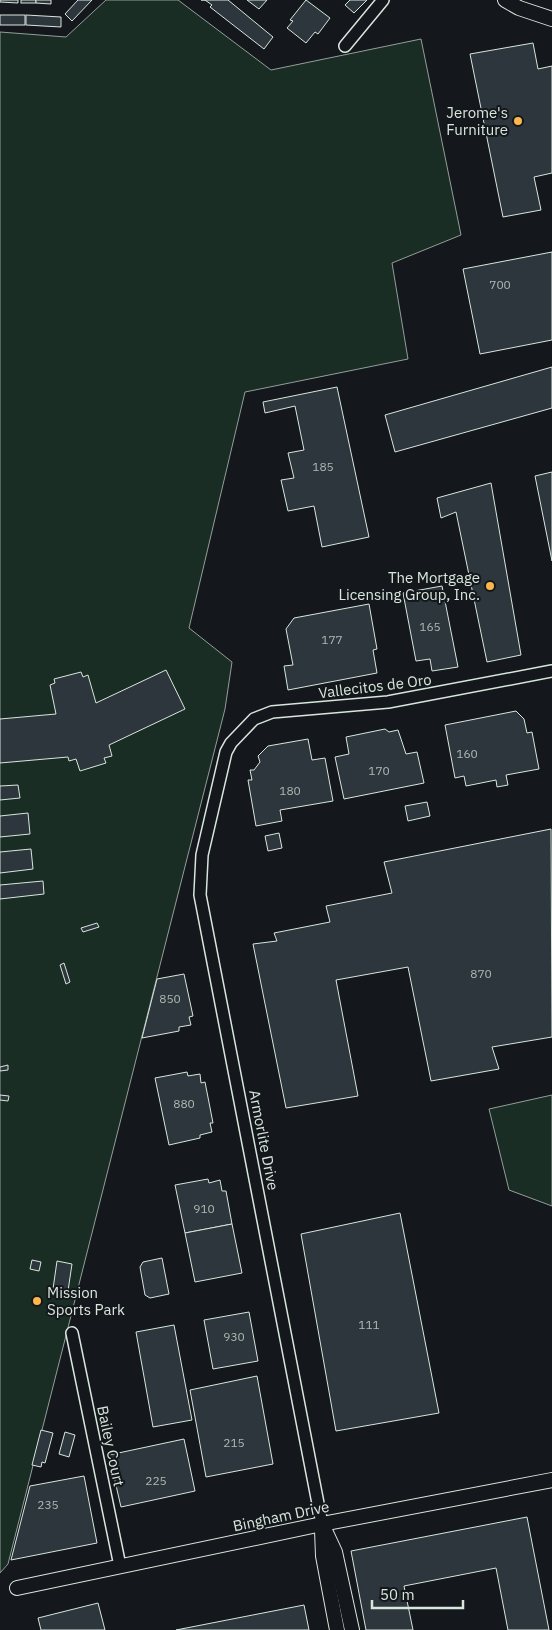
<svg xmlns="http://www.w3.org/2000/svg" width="552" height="1630" font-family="'IBM Plex Sans',sans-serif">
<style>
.green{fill:#1a2d24;stroke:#939e99}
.building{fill:#2c363c;stroke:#d8e6dc}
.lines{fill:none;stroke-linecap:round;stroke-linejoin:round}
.minor-casing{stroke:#d8e6dc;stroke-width:14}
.tertiary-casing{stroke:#d8e6dc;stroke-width:16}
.minor{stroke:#14181c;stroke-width:11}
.tertiary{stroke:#14181c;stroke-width:14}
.poi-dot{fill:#ffb74d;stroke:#14181c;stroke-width:2}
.labels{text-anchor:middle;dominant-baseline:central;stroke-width:4;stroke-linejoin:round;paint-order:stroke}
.number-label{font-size:12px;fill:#adbab4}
.poi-label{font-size:15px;fill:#d8e6dc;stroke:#14181c;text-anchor:end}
.street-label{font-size:15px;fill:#d8e6dc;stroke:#14181c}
</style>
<rect width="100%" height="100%" fill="#14181c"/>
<g class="green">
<path d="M106,0H178L271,70L421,39L461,235L392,263L408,359L245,392L189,628L232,662L225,709L8,1564L0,1573V32L66,37Z"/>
<path d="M552,1095V1206L509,1190L489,1109Z"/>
</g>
<g class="building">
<path d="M0,0H18V3L0,2Z"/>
<rect x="21" y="0" width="15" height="3"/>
<path d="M36,0H51V4L36,3Z"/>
<path d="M78,0H92L72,21L65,14Z"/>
<path d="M201,0H228L273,37L264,49L210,7L212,5L205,0Z"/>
<path d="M247,0H267L259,9Z"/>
<path d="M306,0L330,18L318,34L315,32L306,43L287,28L293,21L290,20Z"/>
<path d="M350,0H367L354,13L345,5Z"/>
<rect x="0" y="15" width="25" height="10"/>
<path d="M26,15L61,17V27L26,25Z"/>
<path d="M533,43L538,69L552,66V173L534,177L541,210L503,217L470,54Z"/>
<path d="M552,252V340L480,354L463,269Z"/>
<path d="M552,367V408L395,452L385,415Z"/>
<path d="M337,387L369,537L322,547L314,506L288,511L281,480L294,478L288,453L304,450L295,406L265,413L263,402Z"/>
<path d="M552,472V561L535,476Z"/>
<path d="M491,483L521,655L487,662L456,512L441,518L437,498Z"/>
<path d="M442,586L458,667L432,671L430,659L416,661L403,593Z"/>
<path d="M369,604L377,649L373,650L377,673L288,690L284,666L293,665L286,629L294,618Z"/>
<path d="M166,670L185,709L109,745L112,756L104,758L106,763L80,771L76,759L69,761L68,757L0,763V719L56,714L50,685L55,683L54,679L81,672L83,677L88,675L96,703Z"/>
<path d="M516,711L524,719L527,733L532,732L539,769L506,775L508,785L497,787L496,780L466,786L464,776L455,778L445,725Z"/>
<path d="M385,729L389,732L398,730L406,754L417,752L424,783L344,799L335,757L349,754L346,737Z"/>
<path d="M308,739L312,760L325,758L333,801L280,810L282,821L256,826L248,780H252L250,770H254L260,762L258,756L268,746Z"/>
<path d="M18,785L20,798L0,800V786Z"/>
<path d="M427,802L430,816L408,821L405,806Z"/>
<path d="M28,813L30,834L0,837V816Z"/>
<path d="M551,829L552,1037L492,1047L499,1069L431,1081L408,967L336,980L358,1096L286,1108L253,944L277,941L274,933L330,922L326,906L392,893L384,862Z"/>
<path d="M279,833L282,848L268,851L265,836Z"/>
<path d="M31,849L33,869L0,873V852Z"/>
<path d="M43,881L44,894L0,899V885Z"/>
<path d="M97,923L99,927L83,932L81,928Z"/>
<path d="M64,963L70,982L66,984L60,965Z"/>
<path d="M184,974L193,1016L189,1017L191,1025L179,1027V1031L142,1038L157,979Z"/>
<path d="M8,1065V1070L0,1071V1067Z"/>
<path d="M187,1072L188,1076L200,1074L201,1083L205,1082L213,1123H210L212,1132L200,1135V1138L169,1145L155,1078Z"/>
<path d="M0,1095L9,1096L8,1101L0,1100Z"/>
<path d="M208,1179L209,1183L220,1180L222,1191H226L232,1224L185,1233L175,1185Z"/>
<path d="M400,1213L439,1413L336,1431L301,1234Z"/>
<path d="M232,1224L242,1273L195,1282L185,1233Z"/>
<path d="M162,1258L169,1294L150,1298L145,1295L140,1267L143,1262Z"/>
<path d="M32,1260L41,1262L39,1271L30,1269Z"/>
<path d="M57,1261L72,1264L68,1291L53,1289Z"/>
<path d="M249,1312L258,1361L213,1369L204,1320Z"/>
<path d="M174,1325L192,1420L153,1427L136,1332Z"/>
<path d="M257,1376L273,1464L206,1477L190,1390Z"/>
<path d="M41,1430L53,1433L45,1463L42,1462L41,1467L32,1465Z"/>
<path d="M65,1432L75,1435L69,1457L59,1454Z"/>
<path d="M184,1439L195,1491L121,1507L109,1455Z"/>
<path d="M84,1476L97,1543L11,1560L30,1486Z"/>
<path d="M527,1517L549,1630H508L496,1568L404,1586L413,1630H366L351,1551Z"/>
<path d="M98,1603L105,1630H41L38,1618Z"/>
<path d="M304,1605L309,1630H176Z"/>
</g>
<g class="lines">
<g class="minor-casing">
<g id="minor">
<path d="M345,46L383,0"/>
<path d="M72,1333L120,1566"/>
<path d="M322,1524L200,895L202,855L226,752L231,743L254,719L272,712L388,702L552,671"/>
</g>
</g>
<g class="tertiary-casing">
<g id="tertiary">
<path d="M505,0L519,8L552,19"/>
<path d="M322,1524L335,1552L352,1630"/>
<path d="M322,1530L323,1556L337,1630"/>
<path d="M17,1588L322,1524L552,1480"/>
</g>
</g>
<use href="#minor" class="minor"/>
<use href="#tertiary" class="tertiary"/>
</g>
<g class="poi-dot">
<circle cx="518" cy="121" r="5"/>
<circle cx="490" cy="586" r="5"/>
<circle cx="37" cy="1301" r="5"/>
</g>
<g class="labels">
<g class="number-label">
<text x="500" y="284">700</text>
<text x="323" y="466">185</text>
<text x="430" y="626">165</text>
<text x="332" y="639">177</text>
<text x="467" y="753">160</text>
<text x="379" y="770">170</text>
<text x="290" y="790">180</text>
<text x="481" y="973">870</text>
<text x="170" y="998">850</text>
<text x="184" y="1103">880</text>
<text x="204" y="1208">910</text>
<text x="369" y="1324">111</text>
<text x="234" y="1336">930</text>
<text x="234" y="1442">215</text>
<text x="156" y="1480">225</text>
<text x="48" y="1504">235</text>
</g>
<g class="poi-label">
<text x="508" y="112">Jerome's<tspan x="508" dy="17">Furniture</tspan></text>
<text x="480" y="577">The Mortgage<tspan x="480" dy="17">Licensing Group, Inc.</tspan></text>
<text x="47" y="1292" text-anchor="start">Mission<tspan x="47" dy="17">Sports Park</tspan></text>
</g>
<g class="street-label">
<text transform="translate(375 686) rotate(-7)">Vallecitos de Oro</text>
<text transform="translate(264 1140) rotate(79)">Armorlite Drive</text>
<text transform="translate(111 1446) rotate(78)">Bailey Court</text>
<text transform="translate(281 1516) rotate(-12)">Bingham Drive</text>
</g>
</g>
<path d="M372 1600v8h91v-8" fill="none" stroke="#d8e6dc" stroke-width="2.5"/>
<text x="380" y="1600" font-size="15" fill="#d8e6dc" stroke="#14181c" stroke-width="4" paint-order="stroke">50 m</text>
</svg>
